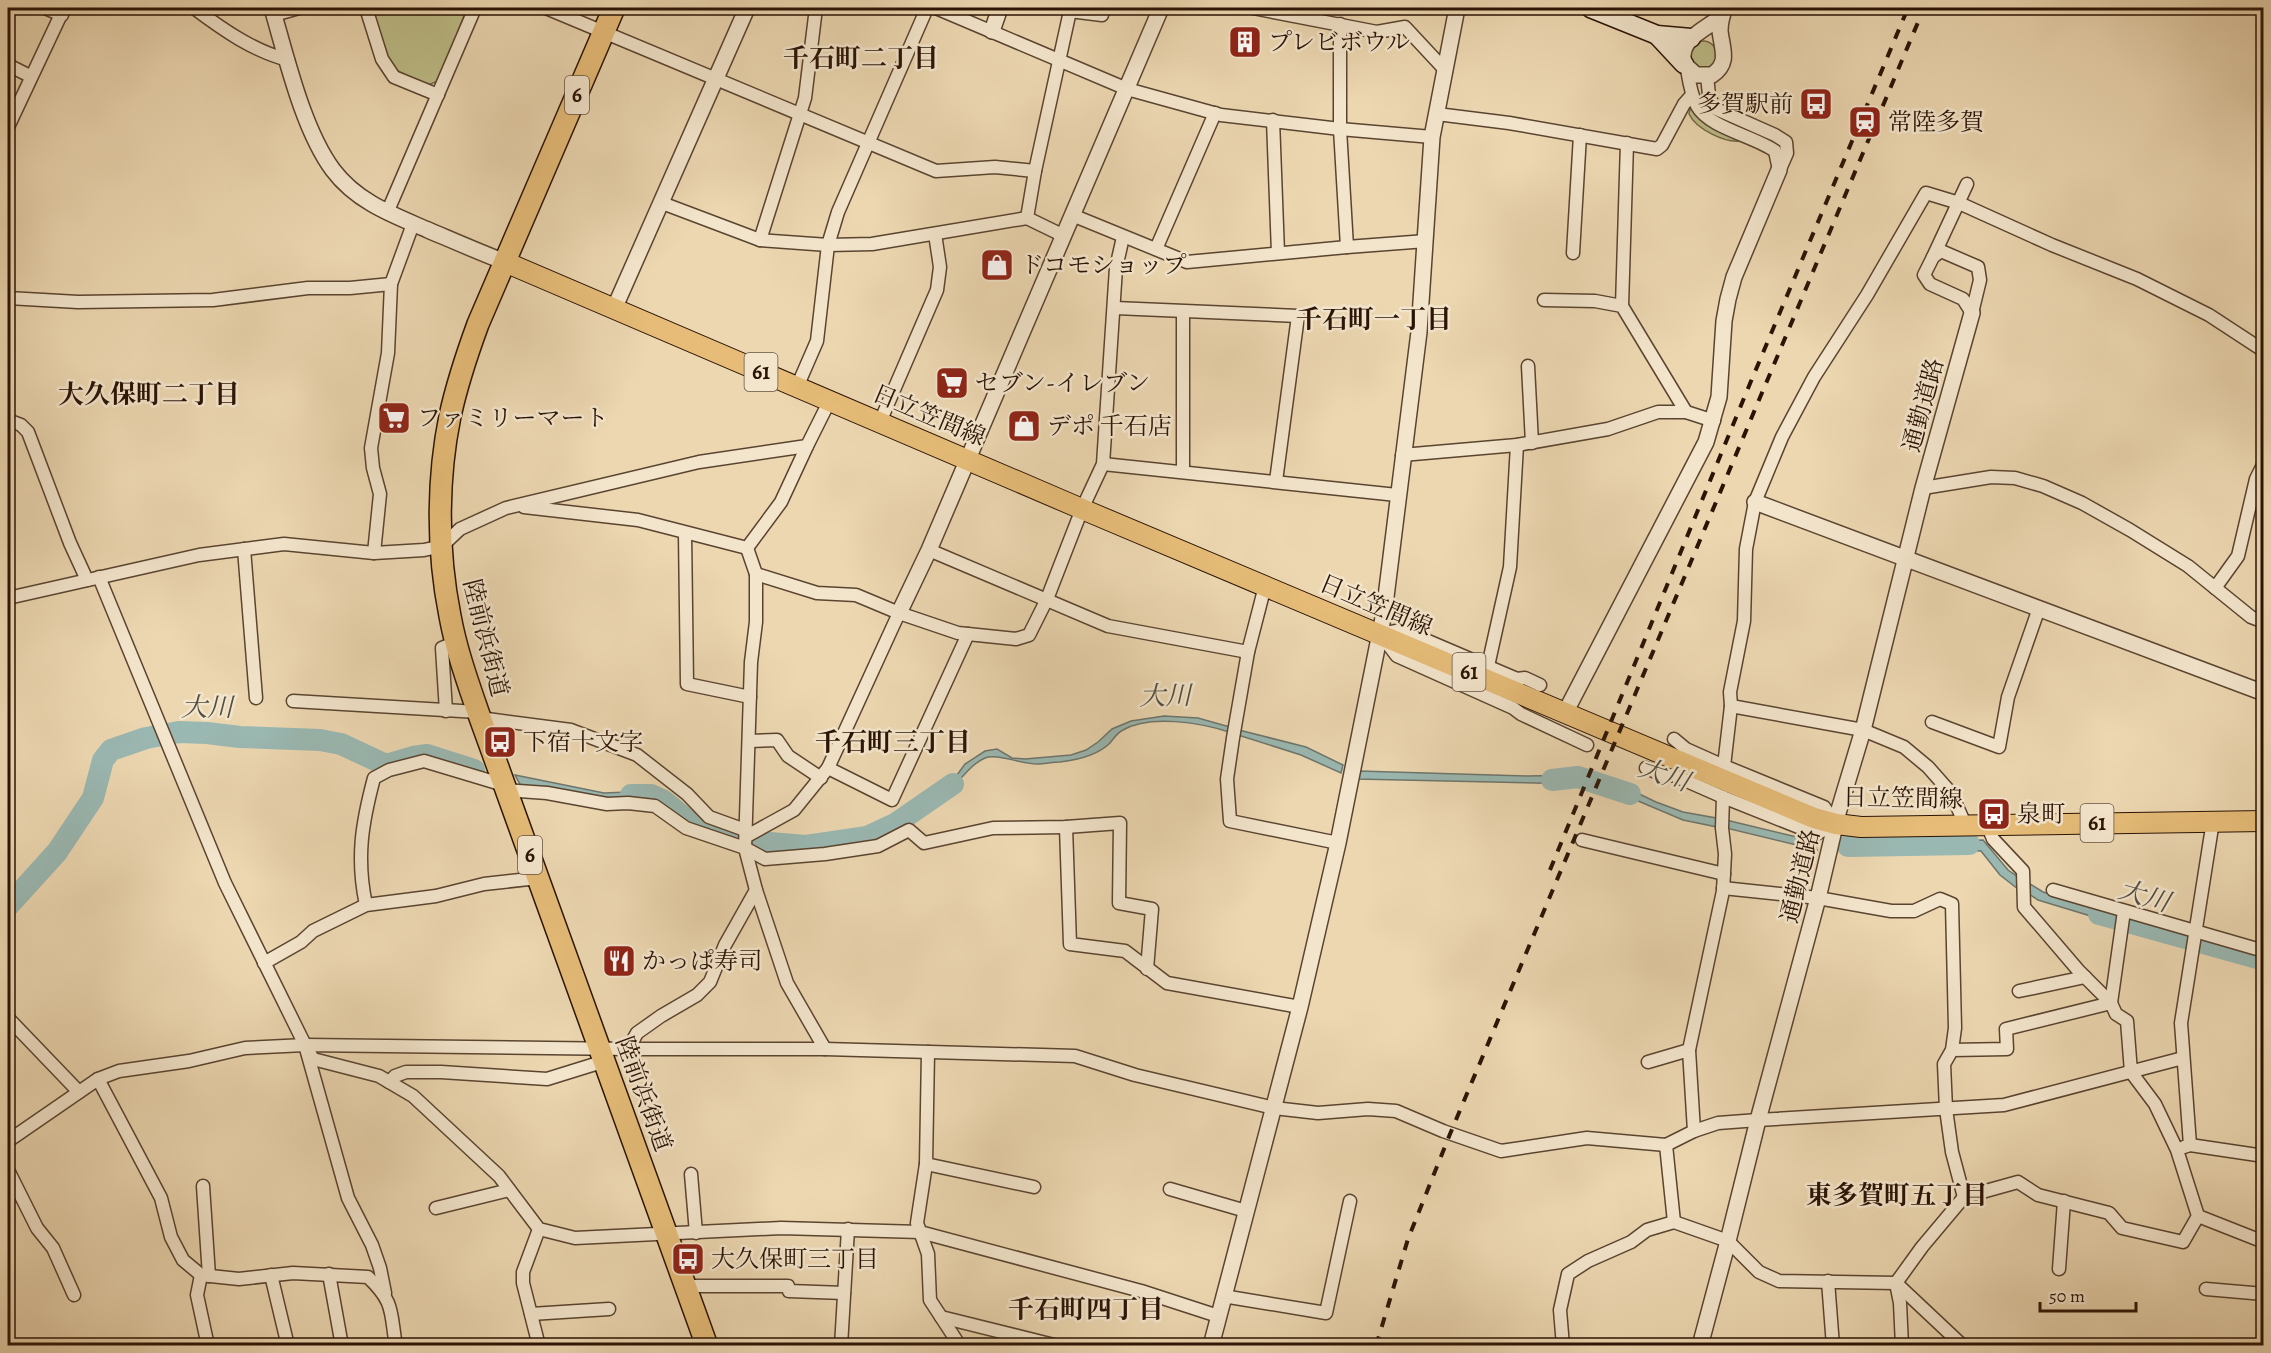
<svg xmlns="http://www.w3.org/2000/svg" width="2271" height="1353" font-family="Alegreya,'Noto Serif JP',serif">
<style>
.green{fill:#bdbd88;stroke:#746846;stroke-width:1.5}
.water{fill:#9ab8b2;stroke:#6d766d;stroke-width:1.5}
.lines{fill:none;stroke-linecap:round;stroke-linejoin:round}
.river{stroke:#9ab8b2;stroke-width:22}
.minor-casing{stroke:#5a4430;stroke-width:15}
.tertiary-casing{stroke:#5a4430;stroke-width:18}
.secondary-casing{stroke:#2a1305;stroke-width:21}
.primary-casing{stroke:#2a1305;stroke-width:22}
.trunk-casing{stroke:#2a1305;stroke-width:24}
.minor{stroke:#f3e5cc;stroke-width:12}
.tertiary{stroke:#f3e5cc;stroke-width:15}
.secondary{stroke:#f3e5cc;stroke-width:18}
.primary{stroke:#e6bc78;stroke-width:20}
.trunk{stroke:#e6bc78;stroke-width:21}
.rail{stroke:#2a1305;stroke-width:4;stroke-dasharray:10 10;stroke-linecap:butt}
.labels{text-anchor:middle;dominant-baseline:central;stroke-width:5;stroke-linejoin:round;paint-order:stroke}
.shield{fill:#f3e5cc;stroke:#665241;stroke-width:1.5}
.shield-label{font-size:22px;font-weight:bold;fill:#2a1305}
.poi-label{font-size:24px;fill:#2a1305;stroke:#f3e5cc;text-anchor:start}
.street-label{font-size:24px;fill:#2a1305;stroke:#f3e5cc}
.neighbourhood-label{font-size:26px;font-weight:bold;fill:#2a1305;stroke:#f3e5cc}
.water-label{font-size:26px;font-style:italic;fill:#514d42;stroke:#f3e5cc}
</style>
<rect width="100%" height="100%" fill="#ecd7b1"/>
<filter id="stains"><feTurbulence type="fractalNoise" baseFrequency=".00333" numOctaves="4"/><feColorMatrix values="0 0 0 0 .2 0 0 0 0 .09 0 0 0 0 .02 0 0 0 .5 -.17"/></filter>
<radialGradient id="worn" r=".72"><stop offset=".6" stop-color="#630" stop-opacity="0"/><stop offset="1" stop-color="#630" stop-opacity=".3"/></radialGradient>
<g class="green">
<path d="M370,8H467L440,80L426,86L396,70L385,53Z"/>
<circle cx="1703" cy="55" r="14"/>
<path d="M1694,108L1703,122L1740,138V141C1725,143 1696,129 1689,114L1690,109Z"/>
</g>
<g class="water">
<path d="M1164,716L1198,718L1230,727L1229,732C1201,723 1150,714 1123,730C1117,733 1114,738 1110,743C1097,756 1077,760 1060,762C1052,762 1045,764 1037,764C1022,764 995,753 985,758C969,765 961,781 948,791C934,802 920,815 905,825C876,843 843,847 809,849C791,851 773,853 756,846L762,838L770,842L866,840L897,827L920,812L931,799L951,783L965,764L985,751L997,749L1012,758L1025,759L1071,755L1086,750L1098,742L1112,729L1131,721Z"/>
<path d="M1239,730L1306,747L1343,765L1341,773L1301,755L1238,735Z"/>
<path d="M1359,771L1527,776L1583,775L1579,784L1357,779Z"/>
<path d="M515,775L604,793L652,791L678,805V810L688,815L695,814L711,822L739,831L741,840C717,832 678,827 668,802L661,798L603,800L521,786Z"/>
<path d="M1602,784L1611,788H1627L1656,802L1683,812L1716,818L1717,827L1683,820L1624,795L1606,794L1598,792Z"/>
<path d="M1726,820L1813,841L1817,850L1726,828Z"/>
<path d="M1931,840V850L1848,851L1849,843Z"/>
<path d="M1983,840L2008,870L2018,877V889L2000,875L1981,851L1938,849V841Z"/>
<path d="M2030,884L2043,892L2118,915L2117,924L2038,900L2029,894Z"/>
</g>
<g class="lines">
<g class="river">
<path d="M1552,780L1578,777L1630,794"/>
<path d="M631,795H651L664,801L691,823L717,828L758,842L806,846L867,837L895,824L953,784"/>
<path d="M1848,846L1969,844"/>
<path d="M8,906L57,852L93,798L103,760L111,750L146,738L179,732L207,733L240,737L320,740L341,744L386,765L413,757L427,755L474,770"/>
<path d="M2099,914L2264,960"/>
</g>
<g class="minor-casing">
<g id="minor">
<path d="M45,8L62,15"/>
<path d="M194,8C222,29 253,51 288,60"/>
<path d="M366,8L382,59L394,77L438,95"/>
<path d="M546,8L936,171L995,167L1035,171"/>
<path d="M936,8L1127,89L1221,115L1340,129L1432,137"/>
<path d="M1253,8L1377,32L1405,27L1446,71"/>
<path d="M274,15L299,8"/>
<path d="M1340,24V129L1347,247"/>
<path d="M8,65L30,76"/>
<path d="M1687,69C1689,81 1691,95 1697,106C1709,128 1754,136 1775,151L1779,170"/>
<path d="M1707,76L1709,95L1714,108L1775,135L1786,142L1787,153L1780,169"/>
<path d="M1437,114L1509,123L1657,149L1662,145L1684,104L1692,95"/>
<path d="M1273,120L1278,253"/>
<path d="M8,127L64,8"/>
<path d="M662,203L760,240L828,245L872,244L1027,218L1062,235"/>
<path d="M387,213L475,8"/>
<path d="M1072,215L1187,262L1347,247L1426,241"/>
<path d="M1027,218L1035,171L1070,11L1102,15L1103,8"/>
<path d="M760,240L805,98L816,8"/>
<path d="M1156,249L1215,113"/>
<path d="M1941,251L1978,267L1980,280L1972,313L1963,299L1930,284L1924,275L1933,257Z"/>
<path d="M1573,253L1580,135"/>
<path d="M1933,257L1967,184"/>
<path d="M8,298L78,302L213,300L308,288H350L391,284"/>
<path d="M1544,300L1595,301L1622,306L1686,412"/>
<path d="M1622,306L1627,143"/>
<path d="M1115,308L1298,316L1276,481"/>
<path d="M1528,366L1532,443"/>
<path d="M797,387L817,341L828,245L838,212L927,8"/>
<path d="M8,420L21,425L28,432L70,543L87,580"/>
<path d="M880,422L937,290L940,267L935,234"/>
<path d="M1402,455L1517,445L1608,429L1658,412H1686L1714,421"/>
<path d="M1103,464L1397,495"/>
<path d="M1183,471V312"/>
<path d="M1923,488L1991,477L2015,478L2043,486L2082,503L2130,530L2188,566L2251,617L2264,622"/>
<path d="M524,507L638,520L747,548L781,502L807,446"/>
<path d="M685,533L687,684L750,697"/>
<path d="M747,548L756,574V622L751,662L745,848L756,890L787,983L825,1049"/>
<path d="M244,549L256,698"/>
<path d="M929,550L1108,626L1248,652"/>
<path d="M374,553L380,494L373,468L371,448L388,353L391,284L413,224"/>
<path d="M756,574L817,593L856,595L899,613L958,633L1016,639L1029,635L1047,599L1082,509L1103,464L1116,268L1123,237"/>
<path d="M99,577L225,883L305,1045L348,1198L372,1245L380,1268L385,1293"/>
<path d="M1265,586L1248,652L1233,738L1227,779L1230,821L1338,843"/>
<path d="M2215,588L2238,556L2256,479L2264,463"/>
<path d="M8,598L199,555L284,544L374,553L424,550L442,546L460,529L506,508L699,462L807,446L830,400"/>
<path d="M1488,666L1510,567L1517,445"/>
<path d="M1540,685L1525,678L1517,679L1402,630L1380,634L1397,656L1513,708L1521,714L1587,745"/>
<path d="M293,701L478,712"/>
<path d="M1731,706L1863,730L1904,747L1928,767L1951,793L1965,824"/>
<path d="M446,711L442,648L456,642"/>
<path d="M480,718L571,730L637,755L687,794L709,817L745,830"/>
<path d="M1932,722L1999,747L2008,697L2039,608"/>
<path d="M1674,739L1686,749L1724,766"/>
<path d="M749,741L777,740L788,756L821,778"/>
<path d="M828,768L892,800L968,634"/>
<path d="M1646,768L1666,776L1673,775L1723,797"/>
<path d="M506,790L547,793L607,804L628,803L655,806L686,828L745,848L765,859L825,854L878,846L909,830L924,843L993,828L1066,827L1120,823L1119,903L1152,909L1147,969"/>
<path d="M1066,827L1070,944L1125,951L1167,983L1300,1007"/>
<path d="M747,836L794,810L828,768L899,613"/>
<path d="M1582,840L1724,874"/>
<path d="M1723,888L1818,898L1891,911H1914L1940,899L1952,904L1955,1028L1952,1050L1944,1064L1946,1109L1952,1152L1964,1197"/>
<path d="M2053,890L2264,951"/>
<path d="M366,905C356,858 362,823 374,778L389,770L424,761L504,785"/>
<path d="M264,963L301,942L313,931L366,905L436,896L484,884L538,878"/>
<path d="M2019,991L2085,977"/>
<path d="M8,1018L79,1092"/>
<path d="M305,1045L313,1059L379,1076L413,1096L499,1176L539,1229L575,1238L781,1228L920,1232L1141,1291L1218,1316"/>
<path d="M628,1049L637,1033L661,1016L697,995L710,982L725,945L756,890"/>
<path d="M1689,1050L1723,891L1725,854L1722,828L1723,797L1816,834L1836,824L1824,807L1724,766L1731,706L1730,692L1744,621L1746,549L1755,502L1782,437L1814,377L1867,295L1926,193L1959,203L2052,245L2137,279L2209,315L2264,351"/>
<path d="M1952,1050L2007,1049L2006,1029L2111,1003L2124,911"/>
<path d="M928,1052L926,1164L917,1223L928,1254L930,1300L960,1346"/>
<path d="M98,1079L161,1198L171,1237L183,1260L201,1275L239,1279L293,1273L368,1277C395,1303 390,1311 396,1346"/>
<path d="M389,1082L395,1076L406,1072H441L547,1079L605,1061"/>
<path d="M1694,1131L1718,1123L1758,1120L2004,1105L2183,1058"/>
<path d="M8,1141L98,1079L119,1071L189,1061L245,1048L305,1045L628,1049H825L1075,1056L1135,1075L1274,1108L1318,1113L1368,1109L1396,1111L1443,1131L1501,1151L1587,1138L1666,1145L1694,1131L1689,1050L1648,1062"/>
<path d="M1666,1145L1674,1222"/>
<path d="M2190,1145L2181,1023L2213,821"/>
<path d="M2184,1147L2190,1145L2264,1156"/>
<path d="M926,1164L1034,1187"/>
<path d="M8,1170L37,1228L53,1248L74,1295"/>
<path d="M691,1174L696,1233"/>
<path d="M203,1186L209,1276"/>
<path d="M1170,1189L1246,1211"/>
<path d="M436,1208L509,1190"/>
<path d="M2198,1216L2264,1242"/>
<path d="M2059,1269L2064,1201"/>
<path d="M329,1274L342,1346"/>
<path d="M201,1275L197,1295L208,1346"/>
<path d="M271,1275L288,1346"/>
<path d="M1828,1281L1833,1346"/>
<path d="M686,1286H788L789,1291L844,1293"/>
<path d="M2206,1289L2264,1294"/>
<path d="M1223,1296L1326,1313L1350,1201"/>
<path d="M531,1314L609,1309"/>
<path d="M941,1317L1058,1346"/>
<path d="M539,1346L523,1283V1272L539,1229"/>
<path d="M841,1346L848,1229"/>
<path d="M1563,1346L1560,1310L1568,1274L1588,1261L1631,1242L1647,1230L1674,1222L1728,1241L1759,1272L1779,1281L1896,1283L1963,1346"/>
<path d="M1902,1346L1900,1303L1896,1283L1922,1247L1964,1197L2018,1182L2038,1195L2109,1213L2122,1228L2183,1242L2198,1216L2177,1150L2155,1104L2131,1072L2127,1021L2116,1014L2111,1003L2078,970L2024,907L2023,871L1993,839L1987,824"/>
</g>
</g>
<g class="tertiary-casing">
<g id="tertiary">
<path d="M272,8C286,56 303,130 333,170C357,202 393,215 428,230C454,241 479,252 505,262"/>
<path d="M1722,16C1705,30 1677,39 1684,64L1696,75H1712C1730,63 1722,49 1720,31C1720,23 1722,15 1725,8"/>
<path d="M992,31L1000,8"/>
<path d="M614,309L747,8"/>
<path d="M1755,502L2264,693"/>
<path d="M899,613L929,550L1161,8"/>
<path d="M1565,713L1706,442L1719,397L1724,321L1728,299L1734,277L1779,170"/>
<path d="M1211,1346L1300,1007L1338,843L1384,613L1419,332L1432,137L1457,8"/>
<path d="M1700,1346L1728,1241L1758,1120L1818,898L1838,813L1863,730L1923,488L1972,313"/>
</g>
</g>
<g class="secondary-casing">
<g id="secondary">
<path d="M1590,8L1657,35L1691,38"/>
<path d="M1657,35L1684,64"/>
</g>
</g>
<g class="primary-casing">
<path id="primary" d="M505,262L1082,509L1814,818L1836,824L1861,827L2264,821"/>
</g>
<g class="trunk-casing">
<path id="trunk" d="M614,8L478,324C467,354 457,384 450,416C437,480 437,551 450,616C456,649 467,680 478,712L707,1346"/>
</g>
<use href="#minor" class="minor"/>
<use href="#tertiary" class="tertiary"/>
<use href="#secondary" class="secondary"/>
<use href="#primary" class="primary"/>
<use href="#trunk" class="trunk"/>
<g class="rail">
<path d="M1550,870L1749,386L1908,8"/>
<path d="M1376,1346L1408,1239L1450,1134L1924,8"/>
</g>
</g>
<defs>
<g id="building-square" transform="scale(1.725)"><rect x="-9" y="-9" width="18" height="18" rx="4" fill="#8f2418" stroke="#f3e5cc"/><path d="M-4-6H4V6H1V3H-1V6H-4ZM-2.5-4.3h1.7v1.8h-1.7ZM.8-4.3h1.7v1.8H.8ZM-2.5-1h1.7V.8h-1.7ZM.8-1h1.7V.8H.8Z" fill="#fff"/></g>
<g id="bus-square" transform="scale(1.725)"><rect x="-9" y="-9" width="18" height="18" rx="4" fill="#8f2418" stroke="#f3e5cc"/><path d="M-5-6H5V4H4V6H2V4H-2V6H-4V4H-5ZM-3.5-4V0h7V-4ZM-3.5 1.2v1.5H-2V1.2ZM2 1.2v1.5H3.5V1.2Z" fill="#fff"/></g>
<g id="station-square" transform="scale(1.725)"><rect x="-9" y="-9" width="18" height="18" rx="4" fill="#8f2418" stroke="#f3e5cc"/><path d="M-3-6H3Q5-6 5-4V2Q5 4 3 4L4.5 6H3L1.5 4h-3L-3 6H-4.5L-3 4Q-5 4-5 2V-4Q-5-6-3-6ZM-3.5-4v3h7v-3ZM-3.5 1v1.5H-2V1ZM2 1v1.5H3.5V1Z" fill="#fff"/></g>
<g id="shop-square" transform="scale(1.725)"><rect x="-9" y="-9" width="18" height="18" rx="4" fill="#8f2418" stroke="#f3e5cc"/><path d="M-5-2.5h2.3a2.7 3.5 0 0 1 5.4 0H5L5.5 6h-11ZM-1.5-2.5h3a1.5 2.3 0 0 0-3 0Z" fill="#fff"/></g>
<g id="supermarket-square" transform="scale(1.725)"><rect x="-9" y="-9" width="18" height="18" rx="4" fill="#8f2418" stroke="#f3e5cc"/><path d="M-6-5.5h2.5l.6 2H6L4.5 2H-2.5L-4.4-4H-6ZM-1.5 3.2a1.3 1.3 0 1 0 .1 0ZM3 3.2a1.3 1.3 0 1 0 .1 0Z" fill="#fff"/></g>
<g id="restaurant-square" transform="scale(1.725)"><rect x="-9" y="-9" width="18" height="18" rx="4" fill="#8f2418" stroke="#f3e5cc"/><path d="M-5-6h1v4h1v-4h1v4h1v-4h1v5L-1.5 .5V6h-2V.5L-5-1ZM5-6V6H3V1.5H1.5Q1.5-4 5-6Z" fill="#fff"/></g>
</defs>
<g fill-rule="evenodd">
<use href="#building-square" x="1245" y="42"/>
<use href="#bus-square" x="1816" y="104"/>
<use href="#station-square" x="1865" y="122"/>
<use href="#shop-square" x="997" y="265"/>
<use href="#supermarket-square" x="952" y="383"/>
<use href="#supermarket-square" x="394" y="418"/>
<use href="#shop-square" x="1024" y="426"/>
<use href="#bus-square" x="500" y="742"/>
<use href="#bus-square" x="1994" y="814"/>
<use href="#restaurant-square" x="619" y="961"/>
<use href="#bus-square" x="688" y="1259"/>
</g>
<g class="labels">
<g class="shield">
<rect x="565" y="76" width="24" height="38" rx="4.5"/>
<rect x="744.5" y="353" width="33" height="38" rx="4.5"/>
<rect x="1452.5" y="653" width="33" height="38" rx="4.5"/>
<rect x="2080.5" y="804" width="33" height="38" rx="4.5"/>
<rect x="518" y="836" width="24" height="38" rx="4.5"/>
</g>
<g class="shield-label">
<text x="577" y="95">6</text>
<text x="761" y="372">61</text>
<text x="1469" y="672">61</text>
<text x="2097" y="823">61</text>
<text x="530" y="855">6</text>
</g>
<g class="poi-label">
<text x="1268" y="42">プレビボウル</text>
<text x="1793" y="104" text-anchor="end">多賀駅前</text>
<text x="1888" y="122">常陸多賀</text>
<text x="1020" y="265">ドコモショップ</text>
<text x="975" y="383">セブン-イレブン</text>
<text x="417" y="418">ファミリーマート</text>
<text x="1047" y="426">デポ 千石店</text>
<text x="523" y="742">下宿十文字</text>
<text x="2017" y="814">泉町</text>
<text x="642" y="961">かっぱ寿司</text>
<text x="711" y="1259">大久保町三丁目</text>
</g>
<g class="street-label">
<text transform="translate(1923 405) rotate(-75)">通勤道路</text>
<text transform="translate(929 415) rotate(23)">日立笠間線</text>
<text transform="translate(1376 605) rotate(23)">日立笠間線</text>
<text transform="translate(486 638) rotate(76)">陸前浜街道</text>
<text transform="translate(1903 798) rotate(1)">日立笠間線</text>
<text transform="translate(1800 876) rotate(-76)">通勤道路</text>
<text transform="translate(644 1094) rotate(70)">陸前浜街道</text>
</g>
<g class="neighbourhood-label">
<text x="861" y="58">千石町二丁目</text>
<text x="1374" y="319">千石町一丁目</text>
<text x="149" y="394">大久保町二丁目</text>
<text x="893" y="742">千石町三丁目</text>
<text x="1897" y="1195">東多賀町五丁目</text>
<text x="1086" y="1309">千石町四丁目</text>
</g>
<g class="water-label">
<text transform="translate(1165 696) rotate(-1)">大川</text>
<text x="207" y="707">大川</text>
<text transform="translate(1664 775) rotate(18)">大川</text>
<text transform="translate(2144 896) rotate(16)">大川</text>
</g>
</g>
<rect width="2271" height="1353" fill="none" stroke="#ecd7b1" stroke-width="30"/>
<rect x="9" y="9" width="2253" height="1335" fill="none" stroke="#2a1305" stroke-width="3"/>
<rect x="15" y="15" width="2241" height="1323" fill="none" stroke="#2a1305" stroke-width="1.5"/>
<path d="M2040 1302v9h96v-9" fill="none" stroke="#2a1305" stroke-width="3"/>
<text x="2049" y="1302" font-size="18" fill="#2a1305" stroke="#f3e5cc" stroke-width="4.5" paint-order="stroke">50 m</text>
<rect width="100%" height="100%" filter="url(#stains)"/>
<rect width="100%" height="100%" fill="url(#worn)"/>
</svg>
